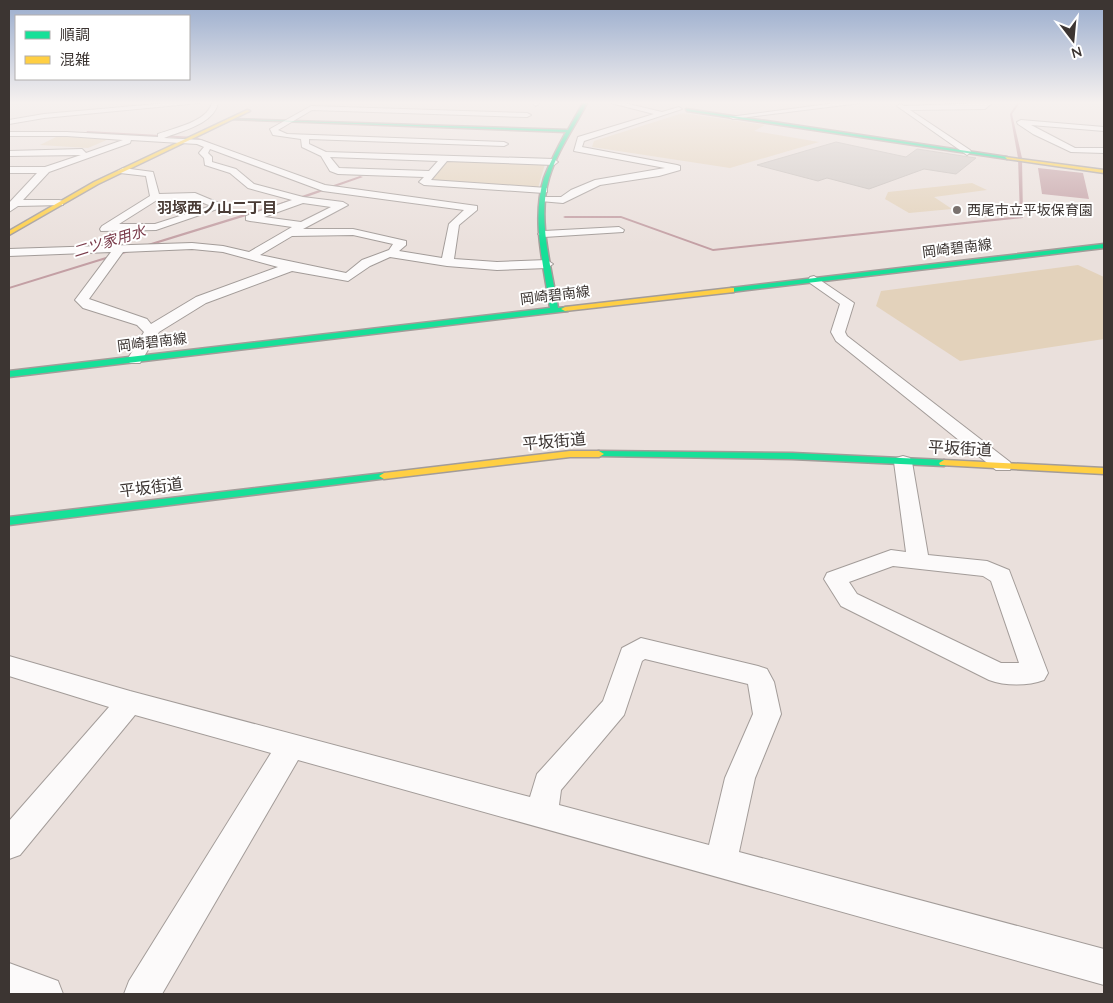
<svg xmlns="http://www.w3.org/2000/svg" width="1113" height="1003" font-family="Quicksand,'Noto Sans JP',sans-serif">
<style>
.green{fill:#e3d2bb}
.water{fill:#c39fa4}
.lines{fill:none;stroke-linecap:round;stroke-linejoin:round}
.stream{fill:#c39fa4;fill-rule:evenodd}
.building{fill:#d0c9c5;stroke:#c3bcb8}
.street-casing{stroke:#a39c99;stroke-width:2}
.fast-casing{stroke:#a39c99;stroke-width:3}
.slow-casing{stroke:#a39c99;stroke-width:3}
.street{fill:#fcfafa;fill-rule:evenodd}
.fast{fill:#16e098;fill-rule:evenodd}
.slow{fill:#ffcf43;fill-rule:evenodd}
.poi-dot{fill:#79716e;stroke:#fff;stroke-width:2}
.labels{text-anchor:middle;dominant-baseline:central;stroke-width:4;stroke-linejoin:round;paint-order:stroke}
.far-poi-label{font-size:14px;fill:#3c3532;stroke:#fff;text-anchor:start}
.far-street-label{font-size:14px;fill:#3c3532;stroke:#fff}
.far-neighbourhood-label{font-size:15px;font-weight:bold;fill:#4a3c36;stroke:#fff}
.far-water-label{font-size:15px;font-style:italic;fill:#7a3b4a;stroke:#fff}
.street-label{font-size:16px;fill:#3c3532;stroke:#fff}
</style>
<rect width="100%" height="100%" fill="#eae0dc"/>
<g class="green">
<path d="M683,113L765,125L754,131L819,142L730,168L592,147L594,141Z"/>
<path d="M60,135L109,139L88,148L40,145Z"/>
<path d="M447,161L545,164L538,188L429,180Z"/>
<path d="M972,183L987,190L934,197L952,209L909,213L885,199L888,192Z"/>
<path d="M1078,265L1104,277V339L960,361L876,306L881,291Z"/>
</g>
<path class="water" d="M1038,168L1083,173L1089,199L1042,194Z"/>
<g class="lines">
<g class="stream">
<path d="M1017,103H1020L1012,114L1022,158L1023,218L713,251L621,218H565L563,217L565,216H621L713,249L1020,216L1018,158L1010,114Z"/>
<path d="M87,131L196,137L211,143L208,144L196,139L86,133Z"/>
<path d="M360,176L363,177L295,201L9,289V287L293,199Z"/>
</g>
</g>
<path class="building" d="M836,142L906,157L917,149L976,158L956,174L924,169L869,189L827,178L818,181L757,165Z"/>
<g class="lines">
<g class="street-casing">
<g id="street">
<path d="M168,103H199L44,118L9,124V120L44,114Z"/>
<path d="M212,103H218C214,124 181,131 164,138L201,140L325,185L477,206V210L459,225L454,259L497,262L547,260L553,264L547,268L497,270L447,266L390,257L370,266L348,281L292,271L206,303L159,332L140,363H130L127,360L144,332L137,325L83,308L75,300L111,252L9,256V249L192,243L223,246L249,252L292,227L250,221L246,220V216L292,200L248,188L230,173L205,165L204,158L199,153L204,147L197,144L131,140L130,143L49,172L23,200H59L63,201V205L18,206L9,212V203L37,173H9V167H45L81,155L9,156V151L82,149L86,153L123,140L67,136H9V132H67L158,137V134C174,128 207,122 212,103ZM210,149L323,191L464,210L449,224L442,258L399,251L406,245V241L353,229H303L348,205L343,202L303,197L254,184L236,169L212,162V157L208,153ZM303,203L331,207L301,222L264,217ZM353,235L393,244L389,250L362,260L346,273L260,255L292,236ZM192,249L223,252L278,267L196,297L151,324L147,319L89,299L123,252Z"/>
<path d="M540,103L536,106L533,104V103Z"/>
<path d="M611,103H624L662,112L679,107L682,109L584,141L582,147L677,165L680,166V170L659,176L600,185L563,203L540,201V197H561L571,190L595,180L665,168L574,151L578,137L654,114Z"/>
<path d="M836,103H860L733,119L729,117Z"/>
<path d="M985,103H992L985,109L910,110L970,150L971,152L967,155L897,106L900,104L904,106Z"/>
<path d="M311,106L527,113L531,115L527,117L312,110L278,130L287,134L504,142L508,144L504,146L309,139V144L326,152L554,159L558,162L554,165L447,161L431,180L547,188V192L544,193L424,185L419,182L424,177L338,174L330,171L321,156L302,147L301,139L273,135L270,129ZM330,157L438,161L429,171L339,168Z"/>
<path d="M1021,120L1104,127V131L1031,125L1075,148H1104V153L1071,152L1033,134L1018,124L1017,122Z"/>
<path d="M123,168L153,172L159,194L195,193L226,206L156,230L101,231L100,229L102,226L150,196L146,176L120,173L118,171ZM194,199L211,206L155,224H119L157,200Z"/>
<path d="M619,227L624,230L623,232L544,237L538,234L544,231Z"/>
<path d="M814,276L854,303L845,332L847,336L1010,462L1012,466L1010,470H996L836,341L831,332L840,304L810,283L808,280L810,277Z"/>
<path d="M903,456L910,458L912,462L928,555L987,561L1009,570L1048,673L1044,680C1028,686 1005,686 989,680L841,606L824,579L827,573L891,550L906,552L894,462L896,458ZM893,566L983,576L991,581L1019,663H1001L857,594L849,582Z"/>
<path d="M641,638L758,666L767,669L774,682L781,714L755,778L739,852L1104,949V985L298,760L162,994H124L129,981L271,753L135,715L20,855L9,859V821L109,707L9,676V656L130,691L530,797L537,774L603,701L622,648ZM645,659L748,684L753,714L725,778L709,845L559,805L561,790L624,715L642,661Z"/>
<path d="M9,963L58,981L63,994H9Z"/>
</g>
</g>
<g class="fast-casing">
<g id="fast">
<path d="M583,103H587C574,128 557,151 549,178C537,219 551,266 558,308L568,307V311L9,377V371L550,308C544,267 531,219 544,178C550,162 558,147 566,132L230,119L568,130Z"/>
<path d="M686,109L1007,157L1009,158L1007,159L687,111Z"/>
<path d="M1104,244V248L731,292L727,290L731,288Z"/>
<path d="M599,451L792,453L944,460L949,463L944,466L792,459L595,456L594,454L595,452Z"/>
<path d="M384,473L388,474L389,476L388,478L9,525V517Z"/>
</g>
</g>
<g class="slow-casing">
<g id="slow">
<path d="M247,110L250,111L98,184L9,235V231L94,182Z"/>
<path d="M1005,157L1104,170V173L1007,159Z"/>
<path d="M731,288H734V292L565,311L561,309L565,307Z"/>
<path d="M570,451H599L604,454L599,457H570L384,479L379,476L384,473Z"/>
<path d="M944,460L1104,468V474L940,465L939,463Z"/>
</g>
</g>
<use href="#street" class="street"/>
<use href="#fast" class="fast"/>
<use href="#slow" class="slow"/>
</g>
<linearGradient id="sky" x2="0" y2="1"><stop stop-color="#99accd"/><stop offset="0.42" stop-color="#f6f1ef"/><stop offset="1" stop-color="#f6f1ef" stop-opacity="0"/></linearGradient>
<rect width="1113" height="244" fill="url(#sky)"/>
<circle class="poi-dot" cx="957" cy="210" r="5"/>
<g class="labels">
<g class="far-poi-label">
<text x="967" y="210">西尾市立平坂保育園</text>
</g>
<g class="far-street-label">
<text transform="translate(957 248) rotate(-7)">岡崎碧南線</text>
<text transform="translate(555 295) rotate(-7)">岡崎碧南線</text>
<text transform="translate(152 342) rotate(-7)">岡崎碧南線</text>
</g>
<g class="far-neighbourhood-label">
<text x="217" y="207">羽塚西ノ山二丁目</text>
</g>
<g class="far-water-label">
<text transform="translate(109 241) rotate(-17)">二ツ家用水</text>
</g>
<g class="street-label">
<text transform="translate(554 441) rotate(-5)">平坂街道</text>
<text transform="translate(960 448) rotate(3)">平坂街道</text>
<text transform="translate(151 487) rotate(-7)">平坂街道</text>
</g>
</g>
<rect width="1113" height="1003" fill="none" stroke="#3c3532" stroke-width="20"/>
<rect x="15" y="15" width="175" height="65" fill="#ffffff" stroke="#b1aead"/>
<rect x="25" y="31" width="25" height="8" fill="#16e098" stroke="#b1aead"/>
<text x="60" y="40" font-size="15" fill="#3c3532">順調</text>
<rect x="25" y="56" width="25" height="8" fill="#ffcf43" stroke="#b1aead"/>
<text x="60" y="65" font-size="15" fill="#3c3532">混雑</text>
<g transform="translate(1073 40) rotate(164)" stroke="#ffffff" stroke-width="4" paint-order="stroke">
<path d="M0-4L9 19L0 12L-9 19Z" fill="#3c3532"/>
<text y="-8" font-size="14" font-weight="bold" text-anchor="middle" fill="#3c3532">N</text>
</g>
</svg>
